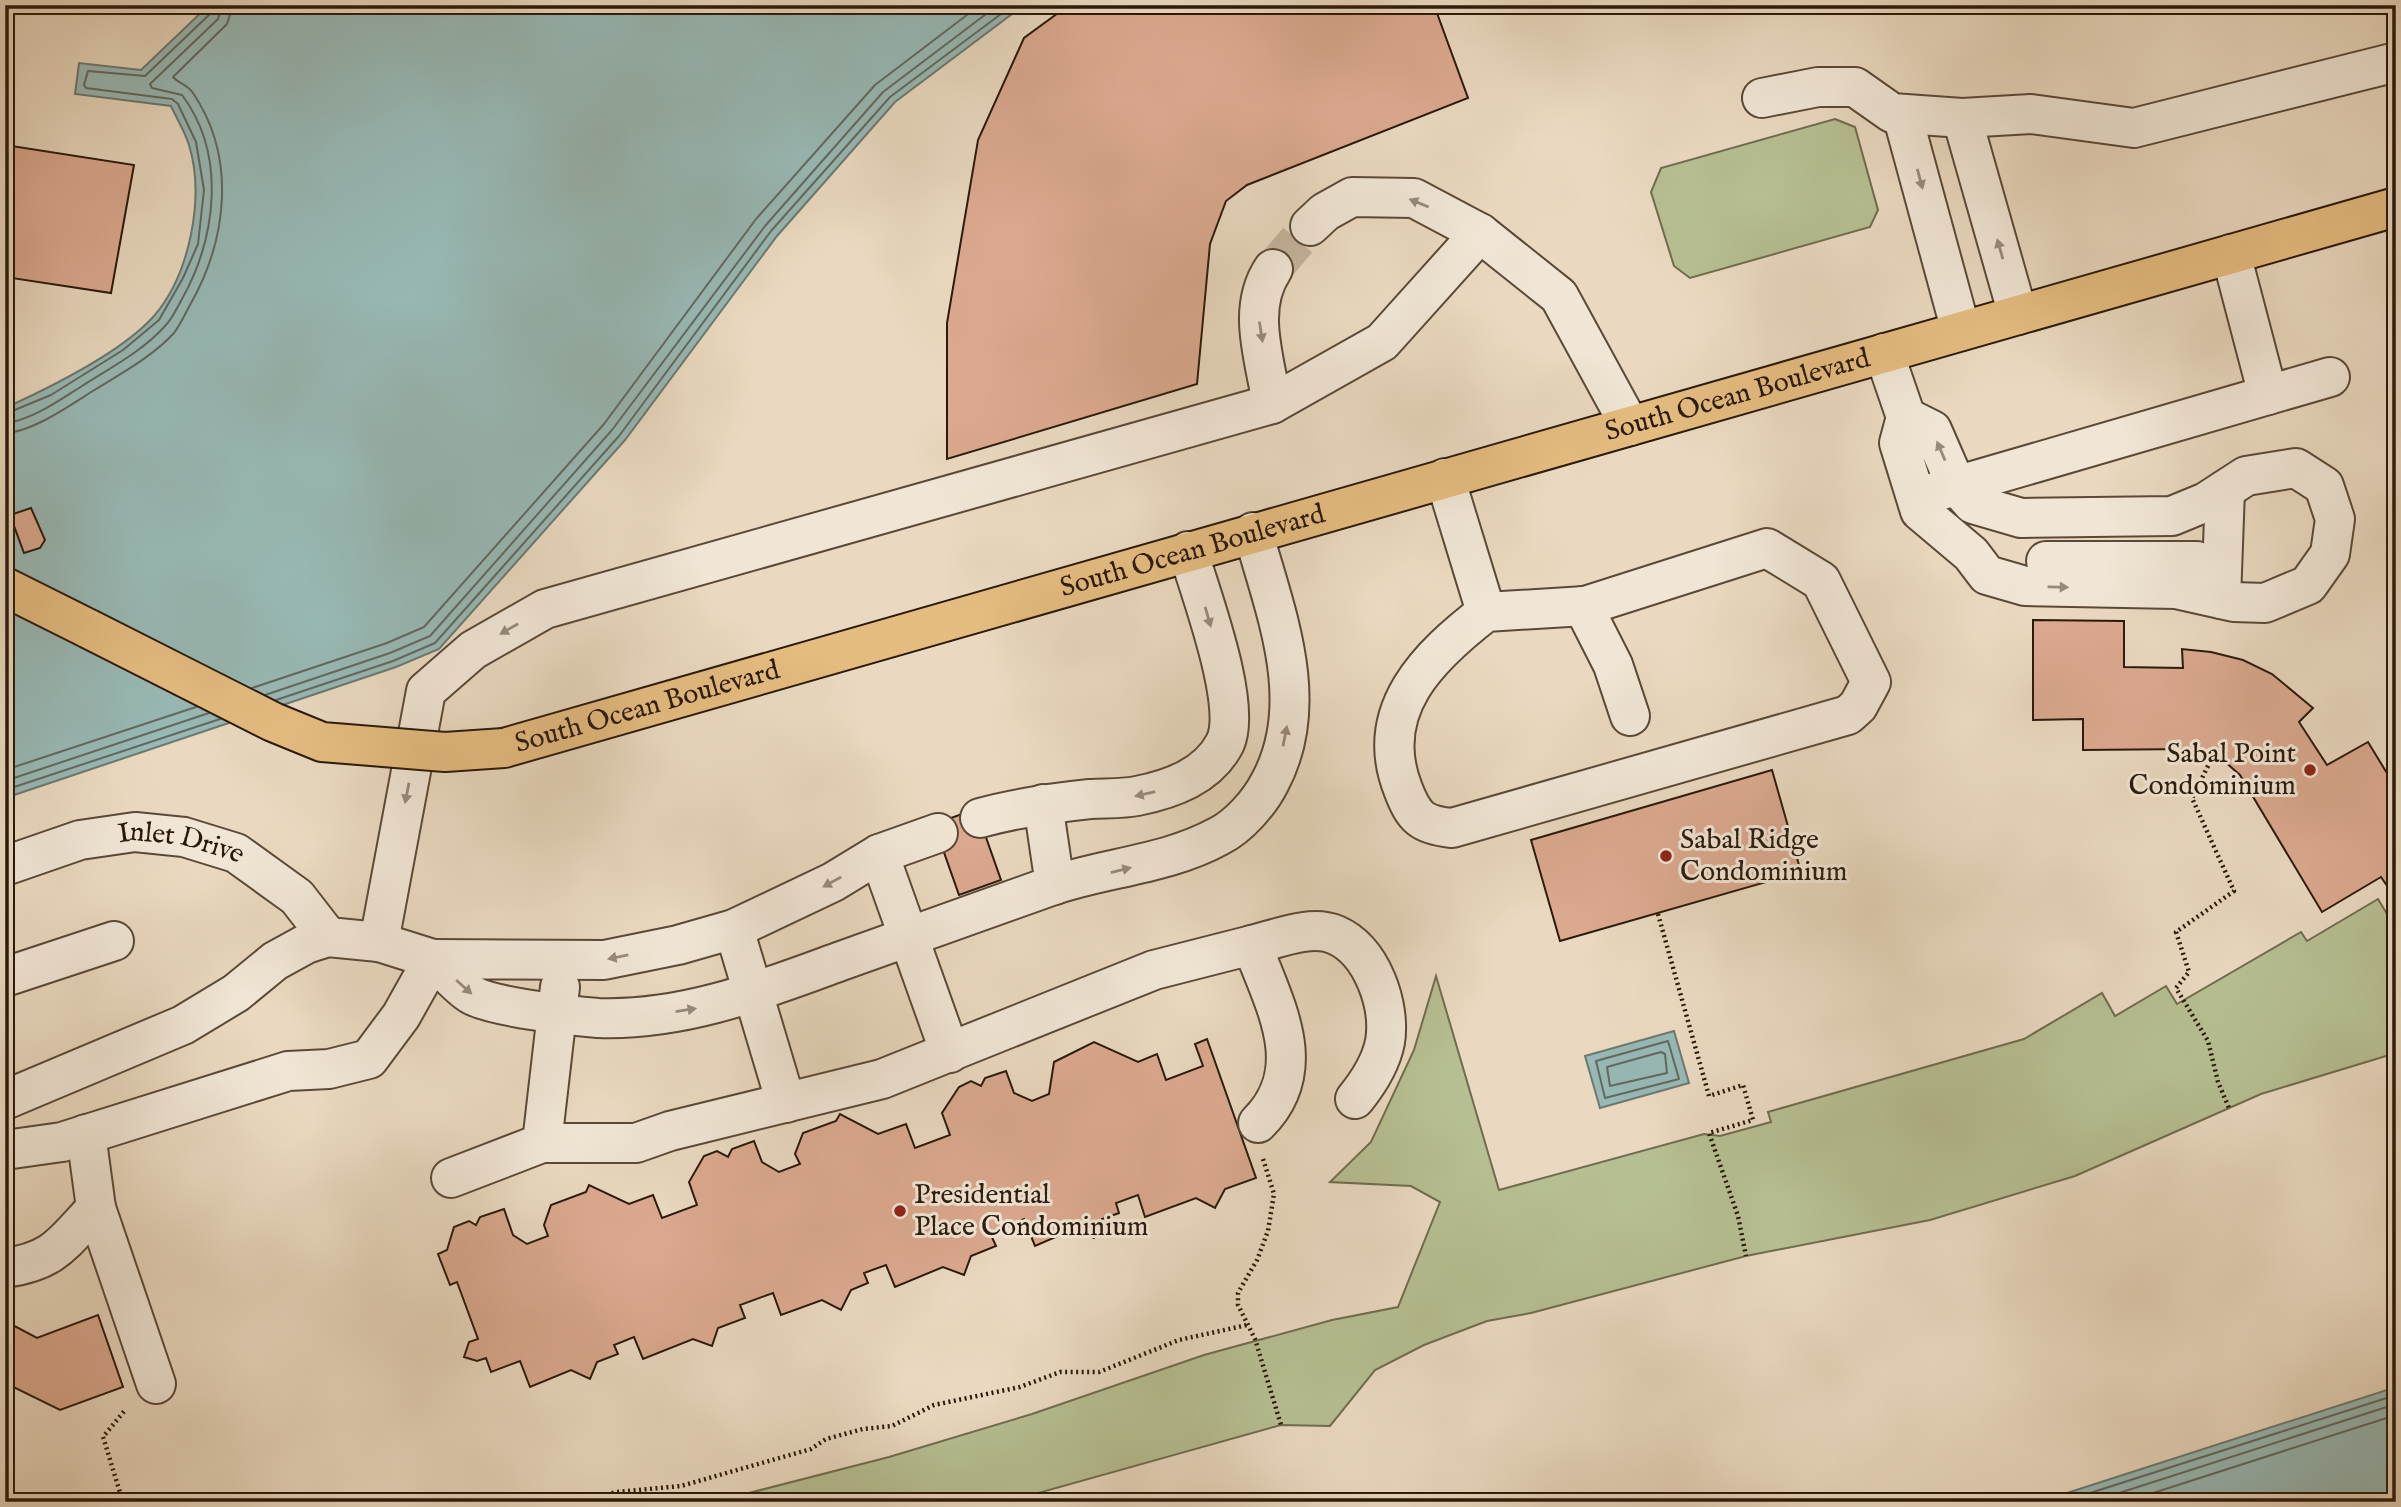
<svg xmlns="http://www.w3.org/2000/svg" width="2401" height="1507" font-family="'IM FELL English',serif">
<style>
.green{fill:#b6bf93;stroke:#706c4f;stroke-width:2}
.water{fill:#98b9b6;stroke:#6c7972;stroke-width:2}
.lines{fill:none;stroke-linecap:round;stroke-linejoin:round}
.shore{stroke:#616960;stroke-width:2}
.building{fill:#dba990;stroke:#2a190b;stroke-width:2}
.minor-tunnel{stroke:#c4b39c;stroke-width:38;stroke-dasharray:38 19;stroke-linecap:butt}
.minor-casing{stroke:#5a4938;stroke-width:42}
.major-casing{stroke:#2a190b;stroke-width:42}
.path{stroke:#2a190b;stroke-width:4.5;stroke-dasharray:2 3.5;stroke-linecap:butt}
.minor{stroke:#f1e6d6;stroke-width:38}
.major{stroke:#e5bc80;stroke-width:38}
.major-bridge-casing{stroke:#2a190b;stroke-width:42;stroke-linecap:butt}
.major-bridge{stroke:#e5bc80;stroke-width:38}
.oneway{fill:#978a7b}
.poi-dot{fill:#8f2418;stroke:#f1e6d6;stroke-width:2.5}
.labels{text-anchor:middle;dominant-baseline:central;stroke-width:6;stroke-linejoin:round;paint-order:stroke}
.street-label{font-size:28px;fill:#2a190b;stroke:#f1e6d6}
.poi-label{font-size:28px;fill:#2a190b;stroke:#f1e6d6;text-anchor:start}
</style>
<rect width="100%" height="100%" fill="#ead9c0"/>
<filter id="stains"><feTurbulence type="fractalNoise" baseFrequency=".00286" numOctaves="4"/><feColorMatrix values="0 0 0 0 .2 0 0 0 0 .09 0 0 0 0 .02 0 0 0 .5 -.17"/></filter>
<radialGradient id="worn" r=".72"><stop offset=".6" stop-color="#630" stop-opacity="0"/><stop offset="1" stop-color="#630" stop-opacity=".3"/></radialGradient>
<g class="green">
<path d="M1835,119L1855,127L1878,210L1870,227L1690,278L1674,266L1651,192L1661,168Z"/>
<path d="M2378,899L2396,929V1053L2261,1094L2075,1176L1930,1220L1746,1256L1531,1313L1487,1321L1424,1345L1375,1370L1330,1426L1281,1425L1006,1502H714L889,1457L1032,1414L1204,1355L1332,1320L1398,1307L1440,1202L1411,1186L1330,1182L1371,1142L1414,1050L1436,976L1499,1190L1704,1134L1720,1136L1771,1122L1768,1112L2024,1039L2102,993L2115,1016L2166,986L2177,1004L2301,932L2307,941Z"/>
</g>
<g class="water">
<path d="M209,5H1024L895,102L777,236L625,440L439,649L396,667L5,798V408C49,388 122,352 154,316C190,274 205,197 189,145C185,132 177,119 171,106L75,94L79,63L141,70Z"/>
<path d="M1674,1031L1689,1083L1600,1108L1585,1056Z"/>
<path d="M2396,1387V1502H2039Z"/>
</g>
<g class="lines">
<g class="shore">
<path d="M5,414L51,395L123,350L159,320L183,278L198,244L204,190L196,142L178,104L172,99L86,88L84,85L88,71L145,76L211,13L214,5"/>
<path d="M5,423C31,421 61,399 82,386C110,368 143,351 165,326C172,319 177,308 182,299C216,238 227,155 182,95L152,88L150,84L218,19L222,5"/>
<path d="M5,433C33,432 72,404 96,389C122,373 153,356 174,333C180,325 185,314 190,305C227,240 237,158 193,93C188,85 178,83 173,77L227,24L233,5"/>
<path d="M252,688L387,643L424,627L604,424L756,219L875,85L980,5"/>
<path d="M265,695L390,653L430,636L612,430L765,226L883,92L998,5"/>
<path d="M276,700L393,661L435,643L619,436L771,231L890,97L1013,5"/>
<path d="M5,770L196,707"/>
<path d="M5,781L209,713"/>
<path d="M5,790L220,719"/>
<path d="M1668,1041L1679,1079L1605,1098L1596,1061Z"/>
<path d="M1661,1052L1665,1054L1667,1073L1610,1086L1607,1067Z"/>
<path d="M2062,1502L2396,1395"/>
<path d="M2091,1502L2396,1404"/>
<path d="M2125,1502L2396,1415"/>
</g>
</g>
<g class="building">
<path d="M1069,5H1434L1468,98L1247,185L1226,201L1210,244L1197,384L947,459V323L978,140L1024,38Z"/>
<path d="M5,145L134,165L111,293L5,277Z"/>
<path d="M31,508L45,540L40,548L24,553L10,515Z"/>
<path d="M2033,620L2124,621V667L2183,668L2182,649L2211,652L2243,660L2272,674L2313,708L2299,722L2327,765L2368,742L2396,788V899L2381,877L2322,912L2240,775L2224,761L2190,749L2083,750V719L2033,720Z"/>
<path d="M1772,770L1801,872L1560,941L1531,840Z"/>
<path d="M976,809L1001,880L959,895L934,824Z"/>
<path d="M1207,1039L1256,1178L1225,1189L1215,1208L1196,1198L1145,1217L1138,1195L1116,1203L1119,1213L1102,1219L1094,1238L1074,1229L1035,1246L1024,1219L990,1233L996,1246L971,1256L964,1275L943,1267L895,1287L886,1265L864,1273L868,1283L851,1290L841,1310L822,1300L781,1315L773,1293L740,1305L745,1318L718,1328L712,1346L693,1339L643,1359L634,1337L614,1345L618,1354L597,1362L590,1379L571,1370L530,1387L520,1361L491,1372L486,1358L477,1361L464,1357L469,1342L478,1339L457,1282L450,1285L438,1254L447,1250L454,1227L469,1221L476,1225L480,1217L504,1209L513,1235L527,1244L548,1236L544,1225L551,1205L586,1192L589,1185L629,1204L653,1195L662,1218L697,1205L689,1182L704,1156L717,1151L728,1157L732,1149L754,1141L762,1162L779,1172L800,1164L795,1154L803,1133L836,1121L840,1114L878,1134L906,1124L915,1148L950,1135L942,1113L959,1087L971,1081L981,1086L985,1078L1006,1071L1014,1093L1032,1101L1049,1094L1054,1062L1094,1042L1138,1062L1157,1054L1166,1080L1203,1066L1195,1044Z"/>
<path d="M98,1315L123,1387L60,1410L5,1383V1321L37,1338Z"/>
</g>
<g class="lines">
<path class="minor-tunnel" d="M1273,269L1310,226"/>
<g class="minor-casing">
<g id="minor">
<path d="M1762,98L1818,87H1855L1892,113L1962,118L2031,114L2134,128L2396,62"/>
<path d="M1902,114L1961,331"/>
<path d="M1962,118L2018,315"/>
<path d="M1310,226L1325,212L1352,197L1414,198L1480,233L1559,296L1630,426"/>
<path d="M2231,254L2268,395"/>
<path d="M1884,353L1906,417L1899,443L1920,511L1971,554L1987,575L2025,586L2176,589L2234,602L2265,603L2308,585L2330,554L2335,519L2324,486L2296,468L2246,476L2206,502L2172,516L2021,518L1973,504L1956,485L1932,430L1906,417"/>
<path d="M1272,404C1265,359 1246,309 1273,269"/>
<path d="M1445,478L1486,612L1585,606L1767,548L1821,581L1871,682L1858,706L1848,715L1452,828C1422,825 1414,818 1403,789C1372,710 1429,656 1486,612"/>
<path d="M1935,492L2330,377"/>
<path d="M2046,561H2197"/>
<path d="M2221,599L2225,490"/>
<path d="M1583,606L1613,665L1630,716"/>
<path d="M1043,804L1055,885"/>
<path d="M980,818C1016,808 1052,803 1090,799C1105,798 1122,799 1137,796C1172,789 1208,776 1225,743C1243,705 1200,592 1188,551"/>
<path d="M938,833L879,854L833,882L734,929L678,945L604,960L433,959C445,970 458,987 472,995C493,1007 572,1016 598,1018C684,1021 762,990 841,961C911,936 981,911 1051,886C1106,867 1166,865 1219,836C1239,826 1260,802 1270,782C1313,702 1275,612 1253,532"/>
<path d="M879,854L950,1053"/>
<path id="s1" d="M5,866L80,840L135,832L184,837L236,853L297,897L328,937"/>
<path d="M734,929L786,1103"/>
<path d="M379,942L426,691L473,650L545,609L1272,404L1382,342L1480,233"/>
<path d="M1252,945C1277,939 1311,924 1336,935C1372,951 1391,1005 1385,1042C1381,1062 1368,1083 1355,1099"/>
<path d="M5,977L114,941"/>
<path d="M5,1100L183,1025L236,993L275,961L306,944L328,937L379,942L433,959L401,1016L369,1059L329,1069L288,1071L62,1142L5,1150"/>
<path d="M542,1143L560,987"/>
<path d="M451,1178L542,1143H636L670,1131L882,1079L1154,970L1252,945C1275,1006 1312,1069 1258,1123"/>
<path d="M96,1208L156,1384"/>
<path d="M5,1268C55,1261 63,1243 96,1208L86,1134"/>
</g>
</g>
<g class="major-casing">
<g id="major">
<path d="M5,587L89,629"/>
<path id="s2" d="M504,748L2396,207"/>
</g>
</g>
<g class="path">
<path d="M2213,756L2192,798L2234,891L2176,932L2189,972L2176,988L2208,1041L2218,1082L2229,1108"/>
<path d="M1658,914L1709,1096L1743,1085L1753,1120L1709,1133L1738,1216L1746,1256"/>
<path d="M1263,1159L1274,1194L1268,1231L1257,1260L1238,1293V1305L1255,1339L1281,1425"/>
<path d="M123,1502L103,1437L126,1409"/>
<path d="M580,1502L616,1492L681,1486L811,1449L826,1439L863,1429L892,1426L934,1405L1020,1387L1060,1372H1099L1179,1340L1247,1325"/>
</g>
<use href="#minor" class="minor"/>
<use href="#major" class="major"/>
<g class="major-bridge-casing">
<path id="major-bridge" d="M89,629L273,722L322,742L445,752L504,748"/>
</g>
<use href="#major-bridge" class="major-bridge"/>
</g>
<defs><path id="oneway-solid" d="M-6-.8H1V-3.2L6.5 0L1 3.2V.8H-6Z" transform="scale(1.75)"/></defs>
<g class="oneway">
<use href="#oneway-solid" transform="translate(1920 179) rotate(75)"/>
<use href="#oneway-solid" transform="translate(1419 203) rotate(-158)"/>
<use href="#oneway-solid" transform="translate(2000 249) rotate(-106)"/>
<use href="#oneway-solid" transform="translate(1261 332) rotate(81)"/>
<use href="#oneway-solid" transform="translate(1941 451) rotate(-113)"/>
<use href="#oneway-solid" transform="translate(2058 587) rotate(1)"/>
<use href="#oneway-solid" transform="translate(1208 617) rotate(74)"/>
<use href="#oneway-solid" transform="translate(509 629) rotate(150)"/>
<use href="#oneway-solid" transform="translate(1285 736) rotate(-79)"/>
<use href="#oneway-solid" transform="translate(407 793) rotate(101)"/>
<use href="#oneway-solid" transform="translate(1145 794) rotate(167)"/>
<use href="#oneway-solid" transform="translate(1121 870) rotate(-14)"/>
<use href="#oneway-solid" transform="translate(832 882) rotate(151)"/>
<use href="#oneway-solid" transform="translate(618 957) rotate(169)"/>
<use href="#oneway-solid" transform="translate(464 987) rotate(42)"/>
<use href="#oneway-solid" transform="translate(686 1010) rotate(-9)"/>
</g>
<g class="poi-dot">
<circle cx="2310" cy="770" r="7"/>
<circle cx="1666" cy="856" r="7"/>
<circle cx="900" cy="1211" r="7"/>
</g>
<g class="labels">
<g class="street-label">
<text stroke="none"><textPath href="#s2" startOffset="1283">South Ocean Boulevard</textPath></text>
<text stroke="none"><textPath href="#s2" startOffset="716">South Ocean Boulevard</textPath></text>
<text stroke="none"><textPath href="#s2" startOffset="149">South Ocean Boulevard</textPath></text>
<text stroke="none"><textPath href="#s1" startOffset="182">Inlet Drive</textPath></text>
</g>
<g class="poi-label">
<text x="2296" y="754" text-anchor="end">Sabal Point<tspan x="2296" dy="32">Condominium</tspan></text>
<text x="1680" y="840">Sabal Ridge<tspan x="1680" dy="32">Condominium</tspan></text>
<text x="914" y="1195">Presidential<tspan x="914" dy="32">Place Condominium</tspan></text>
</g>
</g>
<rect width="2401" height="1507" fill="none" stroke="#ead9c0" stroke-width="28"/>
<rect x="7" y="7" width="2387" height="1493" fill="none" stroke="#2a190b" stroke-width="3.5"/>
<rect x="14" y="14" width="2373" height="1479" fill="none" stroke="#2a190b" stroke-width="2"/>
<rect width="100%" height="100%" filter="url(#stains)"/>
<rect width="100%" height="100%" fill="url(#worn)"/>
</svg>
